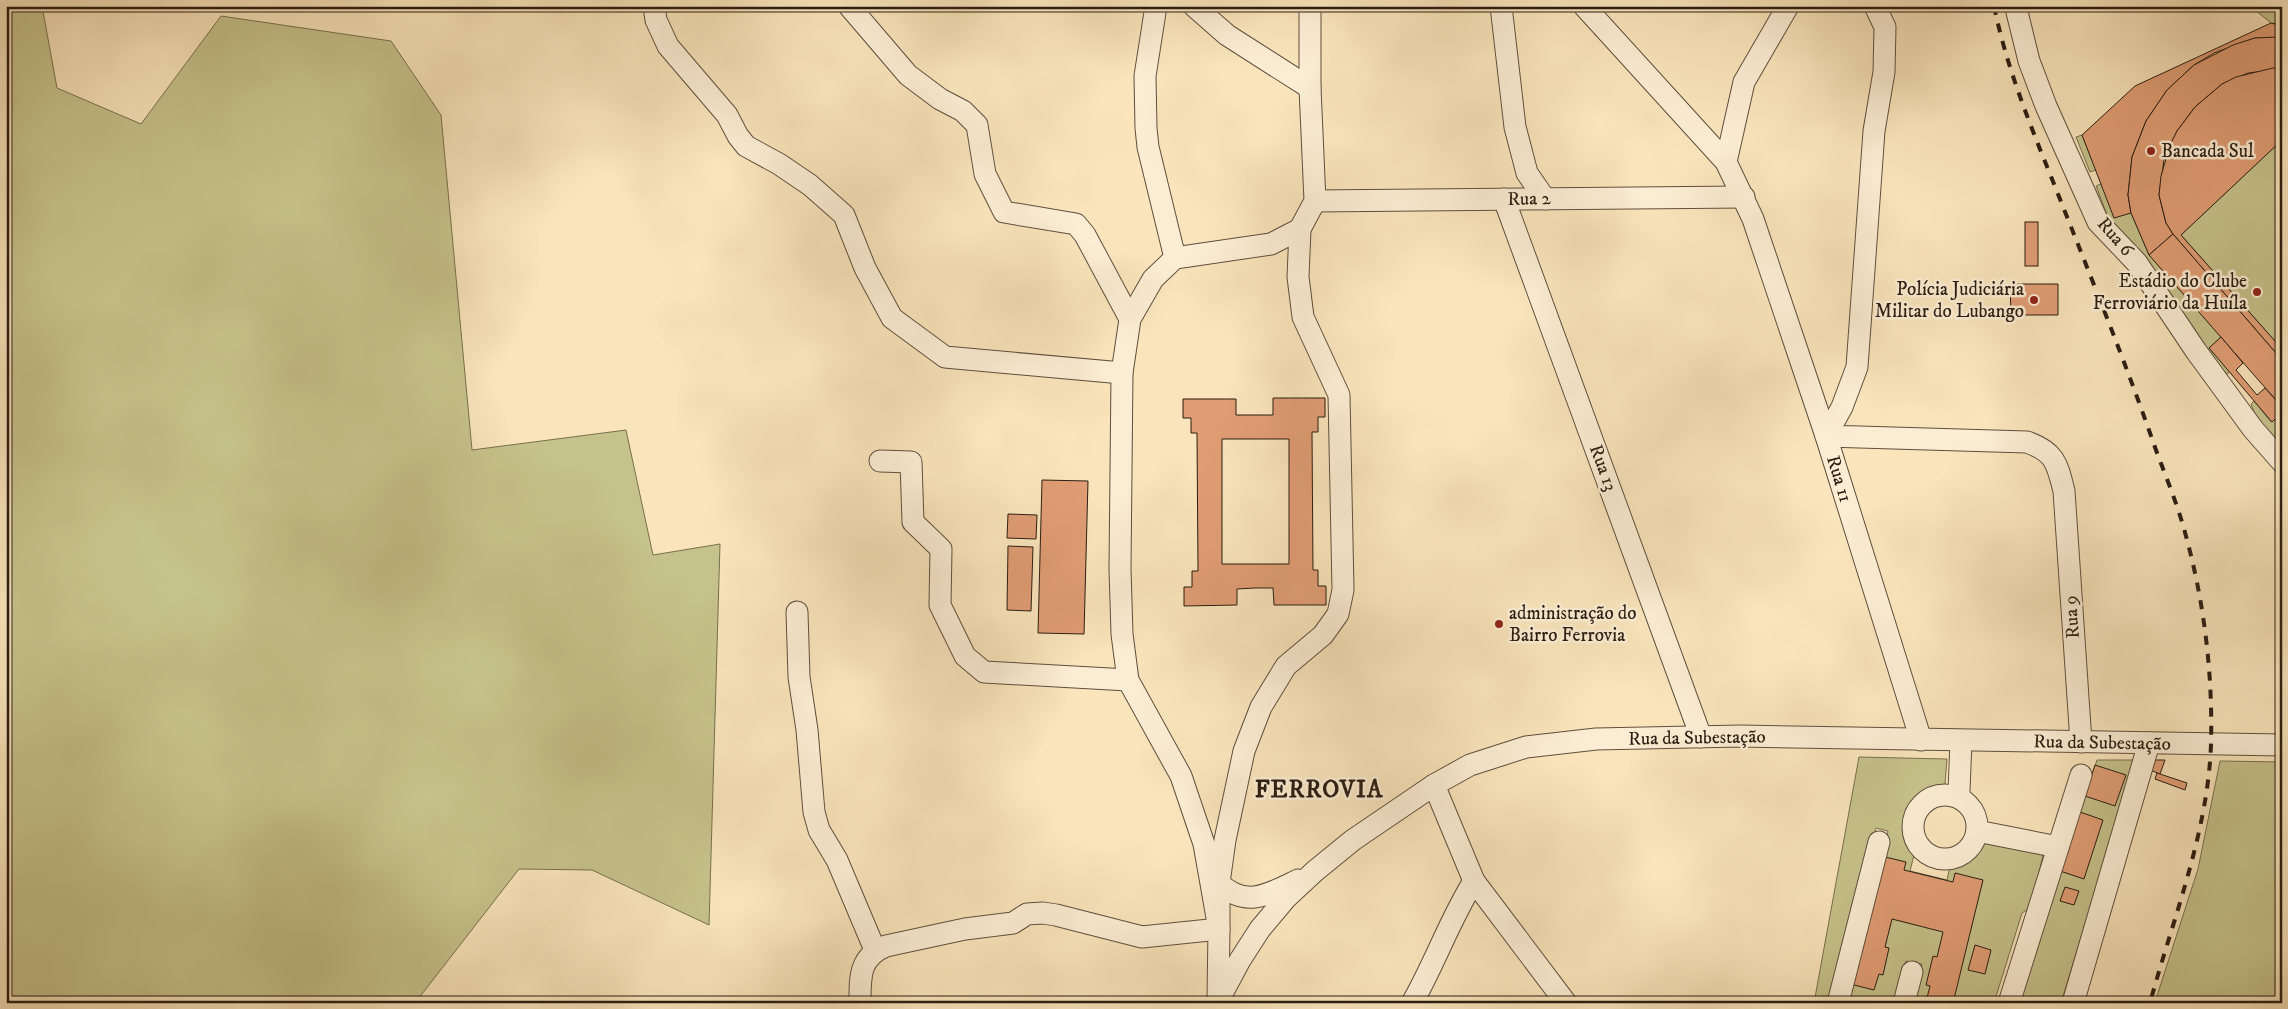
<svg xmlns="http://www.w3.org/2000/svg" width="2288" height="1009" font-family="'IM FELL DW Pica',serif">
<style>
.green{fill:#c6c28b;stroke:#78704f}
.building{fill:#e09d74;stroke:#2a1d13;fill-rule:evenodd}
.lines{fill:none;stroke-linecap:round;stroke-linejoin:round}
.minor-casing{stroke:#5e4f3d;stroke-width:23}
.minor{stroke:#fbedd3;stroke-width:21}
.rail{stroke:#2a1d13;stroke-width:4;stroke-dasharray:9 9;stroke-linecap:butt}
.poi-dot{fill:#8f2418;stroke:#fbedd3;stroke-width:2}
.labels{text-anchor:middle;dominant-baseline:central;stroke-width:5;stroke-linejoin:round;paint-order:stroke}
.poi-label{font-size:19px;fill:#2a1d13;stroke:#fbedd3;text-anchor:start}
.street-label{font-size:19px;fill:#2a1d13;stroke:#fbedd3}
.district-label{font-size:24px;font-weight:bold;letter-spacing:1px;fill:#2a1d13;stroke:#fbedd3}
</style>
<rect width="100%" height="100%" fill="#f9e4bb"/>
<filter id="stains"><feTurbulence type="fractalNoise" baseFrequency=".004" numOctaves="4"/><feColorMatrix values="0 0 0 0 .2 0 0 0 0 .09 0 0 0 0 .02 0 0 0 .5 -.17"/></filter>
<radialGradient id="worn" r=".72"><stop offset=".6" stop-color="#630" stop-opacity="0"/><stop offset="1" stop-color="#630" stop-opacity=".3"/></radialGradient>
<g class="green">
<path d="M6,6H42L57,88L141,124L221,16L391,41L441,115L472,450L626,430L653,555L720,544L709,925L592,870L519,869L415,1003H6Z"/>
<path d="M2250,6L2282,7V24L2271,23Z"/>
<path d="M2082,135L2096,170L2090,172L2076,137Z"/>
<path d="M2282,140V349L2181,235Z"/>
<path d="M2101,184L2131,213L2149,255L2221,337L2209,348L2230,372L2227,374L2206,351L2109,220L2096,186Z"/>
<path d="M2254,401L2271,422L2275,419L2282,427V450L2256,417L2251,404Z"/>
<path d="M1859,757L1947,759L1945,784C1911,789 1892,826 1914,855L1910,871L1947,880L1950,866C1967,864 1977,856 1983,841L2043,855L2031,907L2022,913L1994,1003H1912L1922,964L1906,961L1894,1003H1847L1888,831L1876,828L1831,1003H1814Z"/>
<path d="M2097,760H2135L2061,1003H2018Z"/>
<path d="M2220,761L2282,762V1003H2157L2155,1002L2198,869Z"/>
</g>
<g class="building">
<path d="M2271,23L2282,26V38H2255L2214,53L2194,65L2167,90L2146,121L2132,157L2128,195L2131,213L2114,218L2082,135L2135,86Z"/>
<path d="M2277,37L2282,38V69L2248,73L2222,84L2195,107L2177,131L2164,160L2159,195L2166,223L2173,234L2149,255L2131,213L2128,195L2132,157L2146,121L2167,90L2194,65L2233,45L2255,38Z"/>
<path d="M2273,68L2282,69V140L2181,235L2282,349V360L2173,234L2166,223L2159,195L2161,176L2170,145L2177,131L2195,107L2222,84L2236,77Z"/>
<rect x="2025" y="222" width="13" height="44"/>
<path d="M2173,234L2282,360V407L2149,255Z"/>
<path d="M2010,284H2058V315H2011Z"/>
<path d="M2221,337L2243,363L2236,370L2257,395L2265,388L2282,407V427L2275,419L2272,422L2209,348Z"/>
<path d="M1273,398H1325V417H1318V432H1312L1313,570H1318V586H1326V605H1274L1273,588H1255L1237,589V605L1184,606V587H1192V571H1198L1197,433H1191V418H1183V399H1236V415H1273ZM1222,439H1289V564H1222Z"/>
<path d="M1042,480L1088,481L1084,634L1038,633Z"/>
<path d="M1008,514L1037,515L1036,539L1007,538Z"/>
<path d="M1008,546L1033,547L1031,611L1007,610Z"/>
<path d="M2154,760H2165L2160,774L2150,770Z"/>
<path d="M2095,765L2126,775L2115,806L2085,796Z"/>
<path d="M2157,773L2187,783L2185,790L2155,779Z"/>
<path d="M2080,812L2103,820L2084,879L2060,871Z"/>
<path d="M1881,856L1906,862L1904,870L1953,882L1955,873L1983,880L1953,1003L1926,1002L1930,986L1926,985L1933,956L1937,957L1943,932L1892,919L1885,947L1889,948L1883,975L1879,974L1874,990L1850,984Z"/>
<path d="M2065,887L2079,891L2074,905L2060,901Z"/>
<path d="M1975,945L1991,950L1985,974L1968,970Z"/>
</g>
<g class="lines">
<g class="minor-casing">
<g id="minor">
<path d="M654,6L656,20L668,46L727,115L738,136L746,146L779,164L810,185L844,215L865,268L892,318L945,357L1122,373"/>
<path d="M849,6L908,75L940,99L963,111L977,125L985,174L1004,212L1076,224L1085,235L1130,319"/>
<path d="M1156,6L1145,76L1146,128L1148,147L1175,258"/>
<path d="M1194,6L1227,35L1310,88"/>
<path d="M1501,6L1515,127L1527,173L1545,199"/>
<path d="M1584,6L1726,162L1753,219L1826,436L1921,740"/>
<path d="M1875,6L1885,27L1884,72L1874,131L1857,367L1842,407L1826,436L2027,442C2055,452 2057,463 2064,491L2081,742"/>
<path d="M2016,8L2029,61L2046,106L2098,222L2137,263L2196,351L2253,429L2282,462"/>
<path d="M1726,162L1744,82L1788,6"/>
<path d="M1504,199L1701,737"/>
<path d="M1315,201L1744,197"/>
<path d="M880,461L911,462L913,522L941,549L940,605L965,656L984,672L1128,680"/>
<path d="M797,612L799,677L807,730L814,812L819,830L837,860L875,950"/>
<path d="M1434,785L1474,881L1566,1003"/>
<circle cx="1945" cy="827" r="32"/>
<path d="M1956,796L1959,791L1961,741"/>
<path d="M1977,831L2058,847"/>
<path d="M1219,883C1246,909 1269,894 1298,880"/>
<path d="M1218,997L1219,929L1204,844L1181,776L1128,680L1122,634L1120,569L1122,373L1130,319L1153,279L1175,258L1271,244L1300,229L1315,201L1310,88V6"/>
<path d="M860,1003C860,977 859,957 886,946L965,929L1013,923L1027,914L1043,913L1056,915L1142,937L1219,929V883L1225,840L1244,751L1261,707L1286,666L1323,635L1338,614L1343,590L1339,395L1303,317L1298,277L1300,229"/>
<path d="M1217,1003L1240,960L1260,929L1286,898L1315,871L1353,840L1434,785L1470,765L1526,747L1596,739L1740,736L2282,745"/>
<path d="M1412,1003C1435,963 1450,919 1474,881"/>
<path d="M1838,1003L1879,842"/>
<path d="M1904,1003L1912,972"/>
<path d="M2009,1003L2081,775"/>
<path d="M2073,1003L2149,743"/>
</g>
</g>
<use href="#minor" class="minor"/>
<path class="rail" d="M1994,6C2007,70 2032,129 2056,189C2088,270 2121,351 2150,433C2160,463 2173,492 2182,522C2203,593 2213,669 2211,744C2208,833 2173,918 2150,1003"/>
</g>
<g class="poi-dot">
<circle cx="2151" cy="151" r="5"/>
<circle cx="2257" cy="292" r="5"/>
<circle cx="2034" cy="300" r="5"/>
<circle cx="1499" cy="624" r="5"/>
</g>
<g class="labels">
<g class="poi-label">
<text x="2161" y="151">Bancada Sul</text>
<text x="2247" y="281" text-anchor="end">Estádio do Clube<tspan x="2247" dy="22">Ferroviário da Huíla</tspan></text>
<text x="2024" y="289" text-anchor="end">Polícia Judiciária<tspan x="2024" dy="22">Militar do Lubango</tspan></text>
<text x="1509" y="613">administração do<tspan x="1509" dy="22">Bairro Ferrovia</tspan></text>
</g>
<g class="street-label">
<text transform="translate(1529 199) rotate(-1)">Rua 2</text>
<text transform="translate(2115 237) rotate(49)">Rua 6</text>
<text transform="translate(1603 468) rotate(70)">Rua 13</text>
<text transform="translate(1839 479) rotate(73)">Rua 11</text>
<text transform="translate(2072 617) rotate(-94)">Rua 9</text>
<text transform="translate(1697 738) rotate(-1)">Rua da Subestação</text>
<text transform="translate(2102 743) rotate(1)">Rua da Subestação</text>
</g>
<g class="district-label">
<text x="1319" y="790">FERROVIA</text>
</g>
</g>
<rect width="2288" height="1009" fill="none" stroke="#f9e4bb" stroke-width="25"/>
<rect x="8" y="8" width="2273" height="994" fill="none" stroke="#2a1d13" stroke-width="2.5"/>
<rect x="12" y="12" width="2263" height="984" fill="none" stroke="#2a1d13"/>
<rect width="100%" height="100%" filter="url(#stains)"/>
<rect width="100%" height="100%" fill="url(#worn)"/>
</svg>
